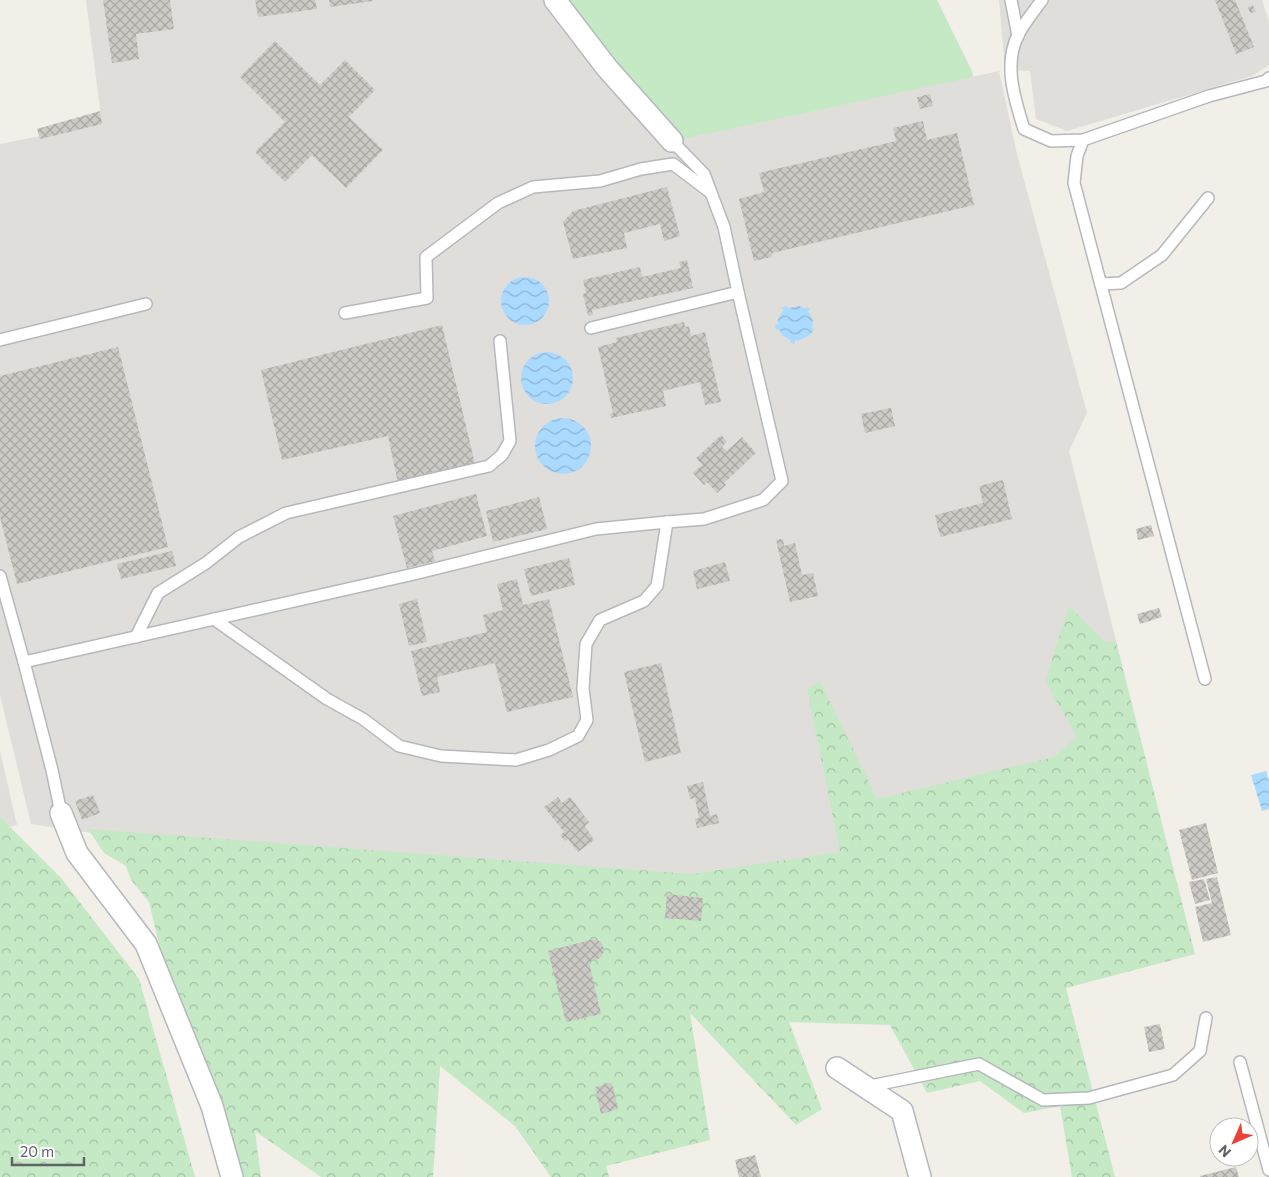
<svg xmlns="http://www.w3.org/2000/svg" width="1269" height="1177" font-family="Commissioner,sans-serif">
<style>
.industrial{fill:#e0deda}
.green{fill:#c5e8c5}
.forest{fill:url(#forest-crowns)}
.water{fill:url(#water-waves)}
.building{fill:url(#building-cross-hatch)}
.lines{fill:none;stroke-linecap:round;stroke-linejoin:round}
.lane-casing{stroke:#b5b8bc;stroke-width:14}
.street-casing{stroke:#b5b8bc;stroke-width:24}
.lane{stroke:#fff;stroke-width:11}
.street{stroke:#fff;stroke-width:21}
</style>
<defs>
<pattern id="forest-crowns" width="20" height="18" patternUnits="userSpaceOnUse" patternTransform="scale(1.25)"><rect width="20" height="18" fill="#c5e8c5"/><path d="M2 6a3 3 0 1 1 6 0M12 15a3 3 0 1 1 6 0" fill="none" stroke="#a3c0a4"/></pattern>
<pattern id="water-waves" width="16" height="10" patternUnits="userSpaceOnUse" patternTransform="scale(1.25)"><rect width="16" height="10" fill="#aadaff"/><path d="M0 5q4-4 8 0t8 0" fill="none" stroke="#8eb4d2"/></pattern>
<pattern id="building-cross-hatch" width="8" height="8" patternUnits="userSpaceOnUse" patternTransform="scale(1.25)"><rect width="8" height="8" fill="#cccac5"/><path d="M0 0l8 8M0 8l8-8" fill="none" stroke="#a9a8a4"/></pattern>
</defs>
<rect width="100%" height="100%" fill="#f1efe8"/>
<g class="industrial">
<path d="M86,0H549L660,144L999,71L1017,154L1087,413L1069,451L1152,786L858,946L31,824L0,695V144L102,124Z"/>
<path d="M999,0H1262L1269,21V65L1252,76L1067,131L1036,119L1030,71L1005,70Z"/>
<path d="M0,751L17,825L0,829Z"/>
</g>
<path class="green" d="M564,0H937L972,71L973,77L684,139L611,65Z"/>
<g class="forest">
<path d="M1069,606L1105,642H1116L1195,954L1066,988L1115,1177H1072L1060,1106L1024,1113L980,1081L927,1093L890,1025L789,1022L822,1109L796,1125L690,1013L710,1140L606,1166L609,1177H551L515,1126L440,1066L433,1177H321L255,1131L261,1177H242L161,952L149,902L131,880L126,866L104,853L88,829L692,874L840,852L807,689L820,681L877,799L1054,757L1077,737L1045,681Z"/>
<path d="M0,817L61,878L139,979L195,1177H0Z"/>
</g>
<g class="water">
<circle cx="525" cy="301" r="24"/>
<path d="M786,306L788,308L800,306L806,309L807,307L810,309L808,311L813,320L812,328L814,329C811,336 802,340 795,341V344L791,343L790,340L782,335L779,329L776,330L775,325L778,324V318L784,310L782,308Z"/>
<circle cx="547" cy="378" r="26"/>
<circle cx="563" cy="446" r="28"/>
<path d="M1266,771L1269,781V809L1262,811L1251,775Z"/>
</g>
<g class="building">
<path d="M103,0H170L174,29L136,34L139,59L112,63Z"/>
<path d="M255,0H315L317,9L258,17Z"/>
<path d="M329,0H373V1L330,7Z"/>
<path d="M1215,0H1235L1254,47L1236,54Z"/>
<path d="M1253,5L1256,12L1250,13L1248,7Z"/>
<path d="M275,41L320,85L345,60L375,90L349,117L383,150L346,188L312,155L285,182L255,152L285,122L240,77Z"/>
<path d="M930,94L933,106L920,109L917,97Z"/>
<path d="M100,111L102,124L40,139L37,129Z"/>
<path d="M923,121L927,140L957,133L974,205L772,253V257L754,261L739,199L764,192L759,173L896,141L893,128Z"/>
<path d="M667,187L680,236L664,241L660,224L624,233L627,248L573,259L563,222L573,211Z"/>
<path d="M687,260L693,288L592,310L593,315L588,316L583,294L586,293L583,280L640,267L642,277L681,268L679,262Z"/>
<path d="M684,322L685,327L689,326L691,336L705,332L721,402L705,405L700,382L663,391L666,406L611,418L610,414L613,413L598,347L617,342L616,338Z"/>
<path d="M442,325L475,464L398,483L388,436L282,460L261,370Z"/>
<path d="M118,347L168,547L17,584L0,517V376Z"/>
<path d="M891,408L895,426L865,433L861,414Z"/>
<path d="M721,435L727,441L722,447L727,451L742,437L756,453L724,483L726,485L717,493L707,482L704,485L693,473L702,465L696,458Z"/>
<path d="M1003,480L1012,519L940,537L935,515L983,503L979,486Z"/>
<path d="M476,494L487,536L432,551L435,561L407,568L393,516Z"/>
<path d="M539,497L547,529L493,542L486,511Z"/>
<path d="M1151,525L1154,536L1138,540L1136,529Z"/>
<path d="M783,539L784,546L795,543L802,575L813,573L818,596L790,602L776,540Z"/>
<path d="M172,551L176,566L121,579L117,564Z"/>
<path d="M569,558L575,585L531,596L524,569Z"/>
<path d="M725,562L730,581L697,589L693,571Z"/>
<path d="M517,579L523,605L549,599L573,697L507,712L495,663L437,677L440,692L422,696L411,651L487,632L483,615L503,610L497,584Z"/>
<path d="M417,599L427,642L409,646L399,604Z"/>
<path d="M1159,608L1162,617L1140,624L1137,614Z"/>
<path d="M661,663L681,753L645,762L624,672Z"/>
<path d="M703,782L710,816L717,814L719,823L697,828L695,819L699,818L695,798L690,799L687,786Z"/>
<path d="M93,795L100,813L82,820L75,801Z"/>
<path d="M558,797L562,803L570,797L589,822L585,826L594,840L578,852L568,839L565,841L560,835L564,832L544,807Z"/>
<path d="M1206,823L1218,873L1192,880L1179,830Z"/>
<path d="M1217,877L1231,935L1203,942L1195,907L1212,903L1206,879Z"/>
<path d="M1204,879L1210,900L1195,904L1189,882Z"/>
<path d="M667,894L703,898L701,921L665,918Z"/>
<path d="M594,939L601,942L604,949L603,954L600,958L589,962L601,1014L566,1022L548,951Z"/>
<path d="M1160,1024L1165,1049L1149,1052L1144,1027Z"/>
<path d="M612,1083L618,1109L601,1114L595,1087Z"/>
<path d="M755,1155L761,1177H739L735,1160Z"/>
<path d="M1236,1167L1239,1177H1200V1176Z"/>
</g>
<g class="lines">
<g class="lane-casing">
<g id="lane">
<path d="M1011,0L1018,36"/>
<path d="M1042,0C1034,11 1024,23 1018,35C1003,65 1015,100 1024,129L1051,141L1083,140L1209,96L1266,81L1269,78"/>
<path d="M1083,140L1077,156L1074,183L1205,679"/>
<path d="M1101,284L1121,283L1162,255L1208,198"/>
<path d="M345,313L427,298L426,257L498,203L533,187L600,181L641,169L673,164L710,192"/>
<path d="M591,328L738,292L724,227L704,174L672,141"/>
<path d="M0,340L146,304"/>
<path d="M0,576L24,662"/>
<path d="M214,619L327,699L363,719L399,746L441,756L516,760L549,750L578,736L587,720L583,689L586,644L600,620L644,601L657,586L667,522L704,519L763,500L782,481L738,292"/>
<path d="M136,637L158,593L206,563L239,537L286,513L489,466L502,455L510,441L500,341"/>
<path d="M61,813L52,770L24,662L414,574L596,529L667,522"/>
<path d="M1240,1062L1269,1170"/>
<path d="M865,1087L979,1064L1043,1100L1089,1098L1173,1075L1200,1051L1206,1018"/>
</g>
</g>
<g class="street-casing">
<g id="street">
<path d="M555,0L607,68L672,141"/>
<path d="M61,813L77,853L146,944L212,1106L232,1177"/>
<path d="M837,1068L902,1111L920,1177"/>
</g>
</g>
<use href="#lane" class="lane"/>
<use href="#street" class="street"/>
</g>
<g transform="translate(1234 1142) rotate(225)"><circle r="24" fill="#ffffff" stroke="#bfc1c3"/>
<path d="M0-4L9 19L0 12L-9 19Z" fill="#ea4335"/>
<text y="-8" font-size="14" font-weight="bold" text-anchor="middle" fill="#5f6368">N</text>
</g>
<path d="M12 1157v8h72v-8" fill="none" stroke="#5f6368" stroke-width="2.5"/>
<text x="20" y="1157" font-size="15" fill="#5f6368" stroke="#ffffff" stroke-width="4" paint-order="stroke">20 m</text>
</svg>
